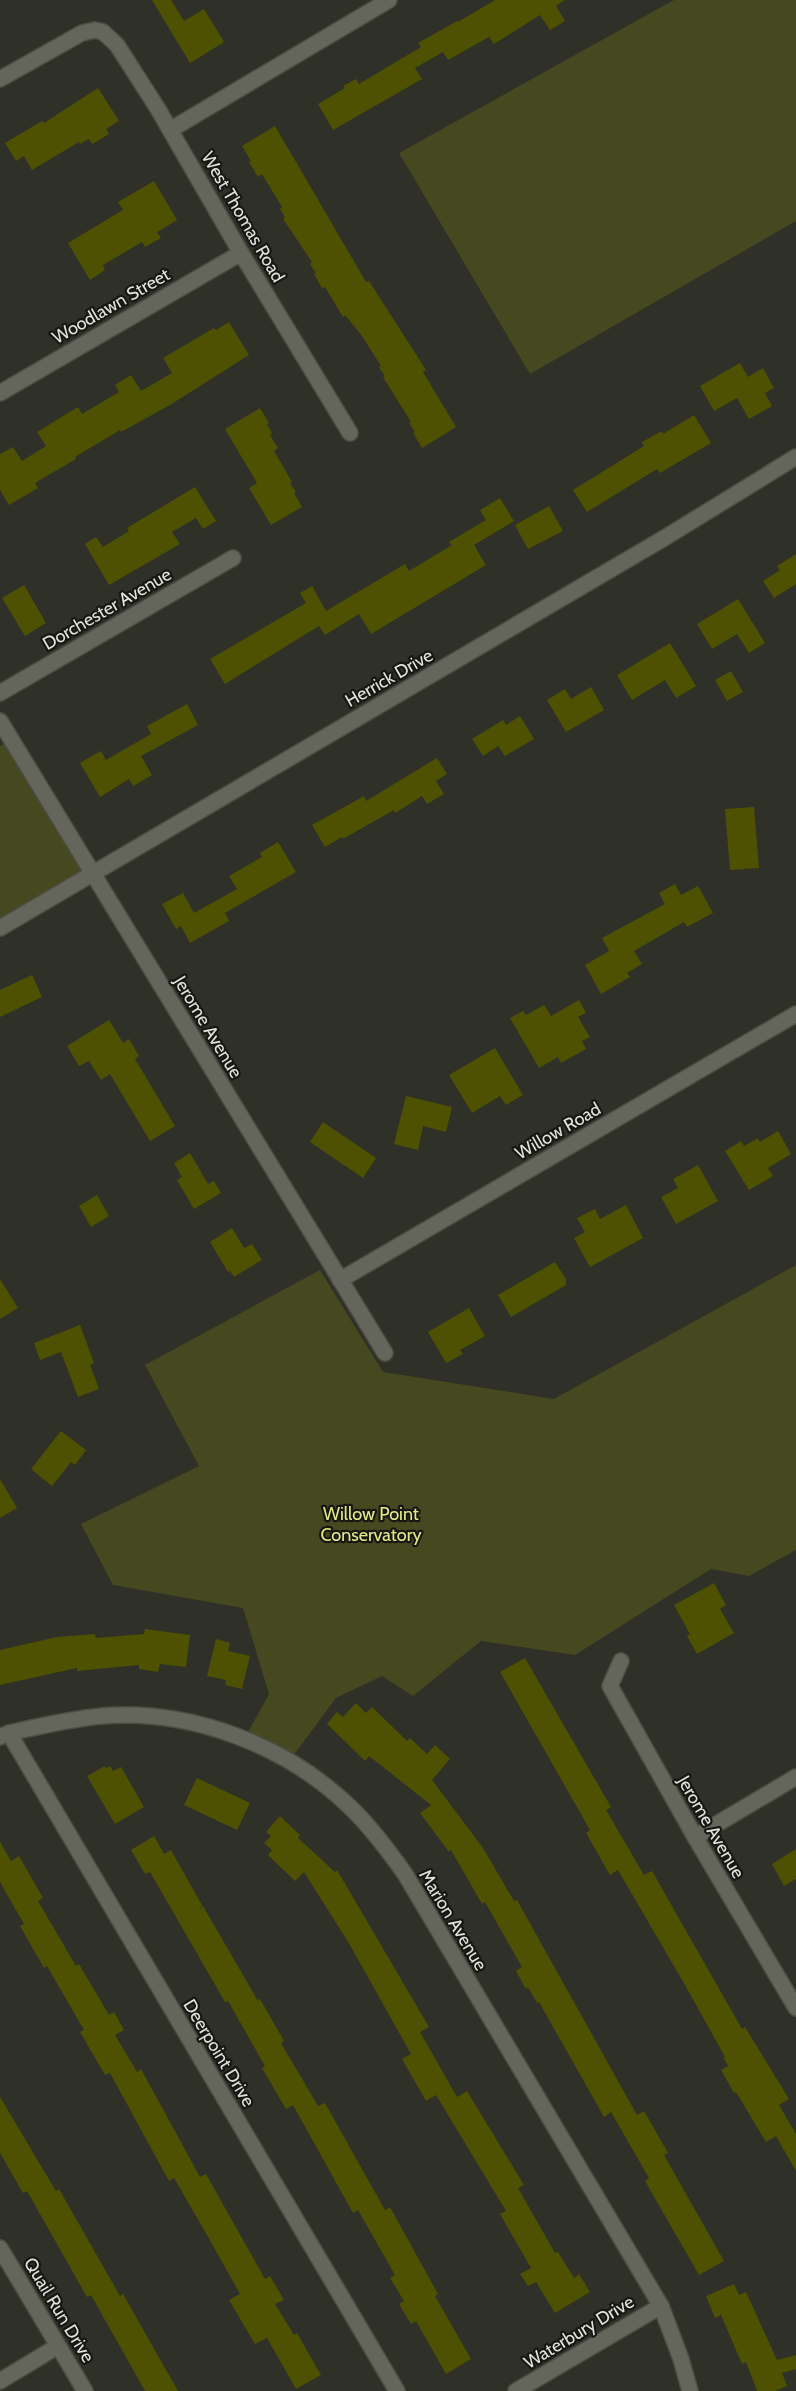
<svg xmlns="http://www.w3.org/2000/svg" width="796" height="2391" font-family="Cabin,sans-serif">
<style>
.green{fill:#464820}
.building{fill:#4f5102}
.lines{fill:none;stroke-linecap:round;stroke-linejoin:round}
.minor-casing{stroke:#4c4d45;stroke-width:18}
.minor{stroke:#65665b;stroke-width:15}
.labels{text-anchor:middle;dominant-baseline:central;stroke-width:4.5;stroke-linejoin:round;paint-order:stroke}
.street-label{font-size:18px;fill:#e3e3dd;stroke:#171813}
.park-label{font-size:18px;fill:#e4e988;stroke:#171813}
</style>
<rect width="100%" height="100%" fill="#2f3027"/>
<g class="green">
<path d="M674,0H796V221L530,374L399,153Z"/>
<path d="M9,741L88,874L0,923V746Z"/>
<path d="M796,1265V1550L749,1576L711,1569L575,1655L481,1641L413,1696L382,1676L336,1698L293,1756L248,1732L269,1694L243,1608L113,1585L81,1524L199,1466L145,1365L320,1270L383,1372L554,1399Z"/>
</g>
<g class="building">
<path d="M152,0H171L184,21L204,9L224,42L190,63Z"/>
<path d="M495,0H565L556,6L565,21L550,30L540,15L494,44L489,37L448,60L443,52L415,68L422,79L333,130L318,104L345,88L343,86L356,79L359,84L421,47L418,43L457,21L458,22Z"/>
<path d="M98,88L119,121L106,129L109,134L92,144L89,139L80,144L79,142L32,170L24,156L16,161L5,143L42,121L44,123Z"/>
<path d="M275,126L366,282L369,281L426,370L423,372L456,427L422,448L413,433L415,432L409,423L411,422L383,377L385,376L379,367L381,366L362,336L345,315L343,317L325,287L322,288L314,274L316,273L310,264L312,262L283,219L285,217L280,209L282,207L262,174L258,177L249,162L251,161L242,146Z"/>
<path d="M154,181L177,220L157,232L161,238L145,247L142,242L103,265L105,270L90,280L68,243L123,210L118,202Z"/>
<path d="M229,322L249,355L170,405L121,432L120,430L75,457L76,459L35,483L38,488L9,505L0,490V454L13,447L22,461L46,446L37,432L78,407L82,414L119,392L115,385L131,375L141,391L172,373L163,358L214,328L216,330Z"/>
<path d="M740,363L748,377L763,368L774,388L765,393L772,406L749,419L737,398L714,411L700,386Z"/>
<path d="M260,408L269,423L267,424L272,433L270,435L278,448L274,451L292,482L290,483L296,492L294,493L302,507L271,525L249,488L257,483L225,429Z"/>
<path d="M694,415L711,443L660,473L657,469L587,512L573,490L644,446L642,442L662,431L663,434Z"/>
<path d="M195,487L216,521L203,529L196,518L172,532L180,544L109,585L85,544L96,537L103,547L129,531L127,528Z"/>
<path d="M500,498L514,521L474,545L486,565L371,634L359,614L325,635L319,626L225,684L210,659L306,603L300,593L312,586L326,611L405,564L409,571L452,545L449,542L486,520L480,510Z"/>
<path d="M549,506L563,531L528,549L515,525Z"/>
<path d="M796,554V584L774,598L763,581L780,570L777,566Z"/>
<path d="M24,585L46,623L25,636L2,598Z"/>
<path d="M738,599L765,643L749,653L737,634L712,649L697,624Z"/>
<path d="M670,643L696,686L676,698L665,680L632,700L617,675Z"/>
<path d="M731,671L743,692L727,701L715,680Z"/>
<path d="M591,687L604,710L566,732L547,700L565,689L571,699Z"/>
<path d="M187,704L198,725L141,756L152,775L133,786L129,779L100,797L80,763L101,751L106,760L151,734L147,726Z"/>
<path d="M520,716L534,739L505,756L498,746L483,756L472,739L503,720L506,725Z"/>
<path d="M437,758L447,774L436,781L444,794L427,804L422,796L395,813L394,810L343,839L342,837L325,847L312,825L364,796L366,801Z"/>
<path d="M754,807L759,868L730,870L725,809Z"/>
<path d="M278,842L296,872L225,913L229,921L190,943L181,926L176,929L162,904L183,893L194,913L237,889L229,876L262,857L260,853Z"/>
<path d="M675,884L681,895L698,886L713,913L687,927L684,922L634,951L642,964L627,973L630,977L601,994L585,965L609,951L602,938L665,904L659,893Z"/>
<path d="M32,975L42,997L0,1017V990Z"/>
<path d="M579,1000L586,1013L578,1017L590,1037L582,1041L586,1049L561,1063L558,1057L539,1068L510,1018L523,1011L526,1015L544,1005L551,1016Z"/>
<path d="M109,1020L123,1043L129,1039L139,1056L135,1059L175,1126L150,1141L110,1074L101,1080L89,1061L79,1066L67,1046Z"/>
<path d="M495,1048L523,1095L506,1105L500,1096L472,1113L449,1075Z"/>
<path d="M406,1096L452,1107L446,1132L423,1126L418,1150L394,1144Z"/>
<path d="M323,1122L376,1158L363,1178L310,1142Z"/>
<path d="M778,1131L791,1154L768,1168L773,1176L749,1190L725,1151L741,1141L744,1146L758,1138L760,1142Z"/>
<path d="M190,1153L208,1184L214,1181L221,1193L194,1209L177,1180L182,1177L174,1163Z"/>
<path d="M698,1165L718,1201L676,1224L661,1197L678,1188L673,1179Z"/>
<path d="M97,1195L109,1216L91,1227L79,1206Z"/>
<path d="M626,1205L643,1238L590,1267L574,1238L585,1232L577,1218L595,1209L600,1219Z"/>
<path d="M232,1228L244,1248L252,1244L262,1260L234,1277L230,1271L228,1272L210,1242Z"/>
<path d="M555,1262L566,1279V1285L511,1317L498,1295Z"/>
<path d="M0,1279L18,1308L0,1319Z"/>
<path d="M469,1308L485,1336L460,1350L463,1354L446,1363L428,1332Z"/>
<path d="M80,1325L94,1363L90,1365L99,1389L78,1397L61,1352L40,1360L34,1343Z"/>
<path d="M61,1431L86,1450L75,1465L71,1462L52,1486L31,1469Z"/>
<path d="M0,1479L17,1508L0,1518Z"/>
<path d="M714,1583L726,1605L720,1609L734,1633L697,1654L687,1636L690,1634L674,1605Z"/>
<path d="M145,1629L190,1635L186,1667L160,1664L158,1672L139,1669V1665L77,1671V1668L0,1685V1650L57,1637L95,1634L96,1638L144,1634Z"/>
<path d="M216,1639L230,1643L228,1651L250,1656L242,1689L225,1685L226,1680L207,1676Z"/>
<path d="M525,1658L611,1807L606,1810L644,1875L652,1871L742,2029L745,2027L789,2099L779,2105L796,2134V2171L776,2136L766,2142L736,2092L734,2093L721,2070L728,2066L723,2057H725L689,1992L618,1870L610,1875L586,1833L590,1830L500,1672Z"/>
<path d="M356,1703L366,1713L372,1707L407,1741L410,1738L427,1754L435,1745L450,1759L432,1780L483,1848L514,1901L517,1900L637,2115L644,2111L668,2153L664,2155L724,2261L699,2275L645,2181L649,2178L611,2112L604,2117L539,2002L537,2003L528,1987L526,1989L516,1971L522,1967L485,1902L482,1904L451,1850L449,1852L420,1813L431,1805L369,1756L365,1761L327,1724L337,1712L343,1717Z"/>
<path d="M105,1766L106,1768L110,1766L113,1771L121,1767L144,1807L115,1824L87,1776Z"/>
<path d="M197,1778L250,1803L237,1830L184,1805Z"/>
<path d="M280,1816L300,1835L298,1838L335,1872L337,1870L429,2027L420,2032L457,2097L467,2091L524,2185L518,2188L555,2253L558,2252L574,2278L579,2274L590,2292L555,2313L536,2282L528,2286L520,2274L531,2268L500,2214L506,2211L436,2095L426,2101L402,2059L411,2054L350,1945L304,1872L295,1881L268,1855L272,1850L264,1843L271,1836L266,1832Z"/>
<path d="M154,1836L164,1854L171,1850L202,1905L200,1910L203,1906L258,2001L260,1999L284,2041L281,2043L318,2106L325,2103L385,2210L390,2207L438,2294L435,2296L471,2359L446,2374L416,2321L411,2324L399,2304L404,2301L390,2278L395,2275L358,2210L353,2213L293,2105L286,2109L262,2068L265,2066L228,2001L225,2002L150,1872L145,1874L131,1850Z"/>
<path d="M0,1842L11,1861L19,1856L43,1898L38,1901L76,1966L79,1964L109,2015L114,2012L124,2030L115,2035L137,2072L141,2069L200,2177L206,2174L265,2279L270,2276L284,2300L275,2304L294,2335L297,2333L321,2375L296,2389L267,2338L255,2344L229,2300L240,2294L211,2242L174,2178L169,2181L110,2073L105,2075L80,2032L84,2030L47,1966L44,1968L20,1926L24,1924L0,1882Z"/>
<path d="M796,1849V1879L784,1886L772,1864Z"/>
<path d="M0,2097L56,2191L59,2189L120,2296L123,2294L178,2391H145L91,2295L87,2297L27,2191L23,2193L0,2153Z"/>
<path d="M734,2284L739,2295L746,2292L777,2360L796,2355V2369L782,2373L787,2386L775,2391H757L746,2362L742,2364L721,2315L715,2318L706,2296Z"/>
</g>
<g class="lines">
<g class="minor-casing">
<g id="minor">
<path d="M0,79L82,33L95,30L103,32L117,45L158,109L241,253L350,433"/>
<path d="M170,130L389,0"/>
<path d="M0,393L241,253"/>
<path d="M0,693L233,558"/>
<path d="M0,721L385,1353"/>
<path d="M0,928L666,537L796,457"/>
<path d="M340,1280L796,1014"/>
<path d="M621,1661L610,1686L695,1837L796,2008"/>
<path d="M9,1733L397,2391"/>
<path d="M0,1737L9,1733C40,1726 70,1719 102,1716C191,1709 286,1745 350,1807C371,1827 388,1850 405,1874L661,2306L681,2359L690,2391"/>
<path d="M695,1837L796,1777"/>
<path d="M0,2248L85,2391"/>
<path d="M0,2381L58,2346"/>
<path d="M516,2391L661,2306"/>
</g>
</g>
<use href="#minor" class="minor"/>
</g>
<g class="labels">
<g class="street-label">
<text transform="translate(243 217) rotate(60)">West Thomas Road</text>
<text transform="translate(111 306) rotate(-30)">Woodlawn Street</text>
<text transform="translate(107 609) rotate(-30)">Dorchester Avenue</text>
<text transform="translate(389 678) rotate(-30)">Herrick Drive</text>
<text transform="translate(208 1027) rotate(59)">Jerome Avenue</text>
<text transform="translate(558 1131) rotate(-30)">Willow Road</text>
<text transform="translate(711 1827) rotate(60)">Jerome Avenue</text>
<text transform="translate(453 1920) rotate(59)">Marion Avenue</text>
<text transform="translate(219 2053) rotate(59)">Deerpoint Drive</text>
<text transform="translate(59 2310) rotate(59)">Quail Run Drive</text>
<text transform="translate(579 2332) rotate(-31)">Waterbury Drive</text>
</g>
<g class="park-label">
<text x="371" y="1514">Willow Point<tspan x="371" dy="21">Conservatory</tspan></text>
</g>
</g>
</svg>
